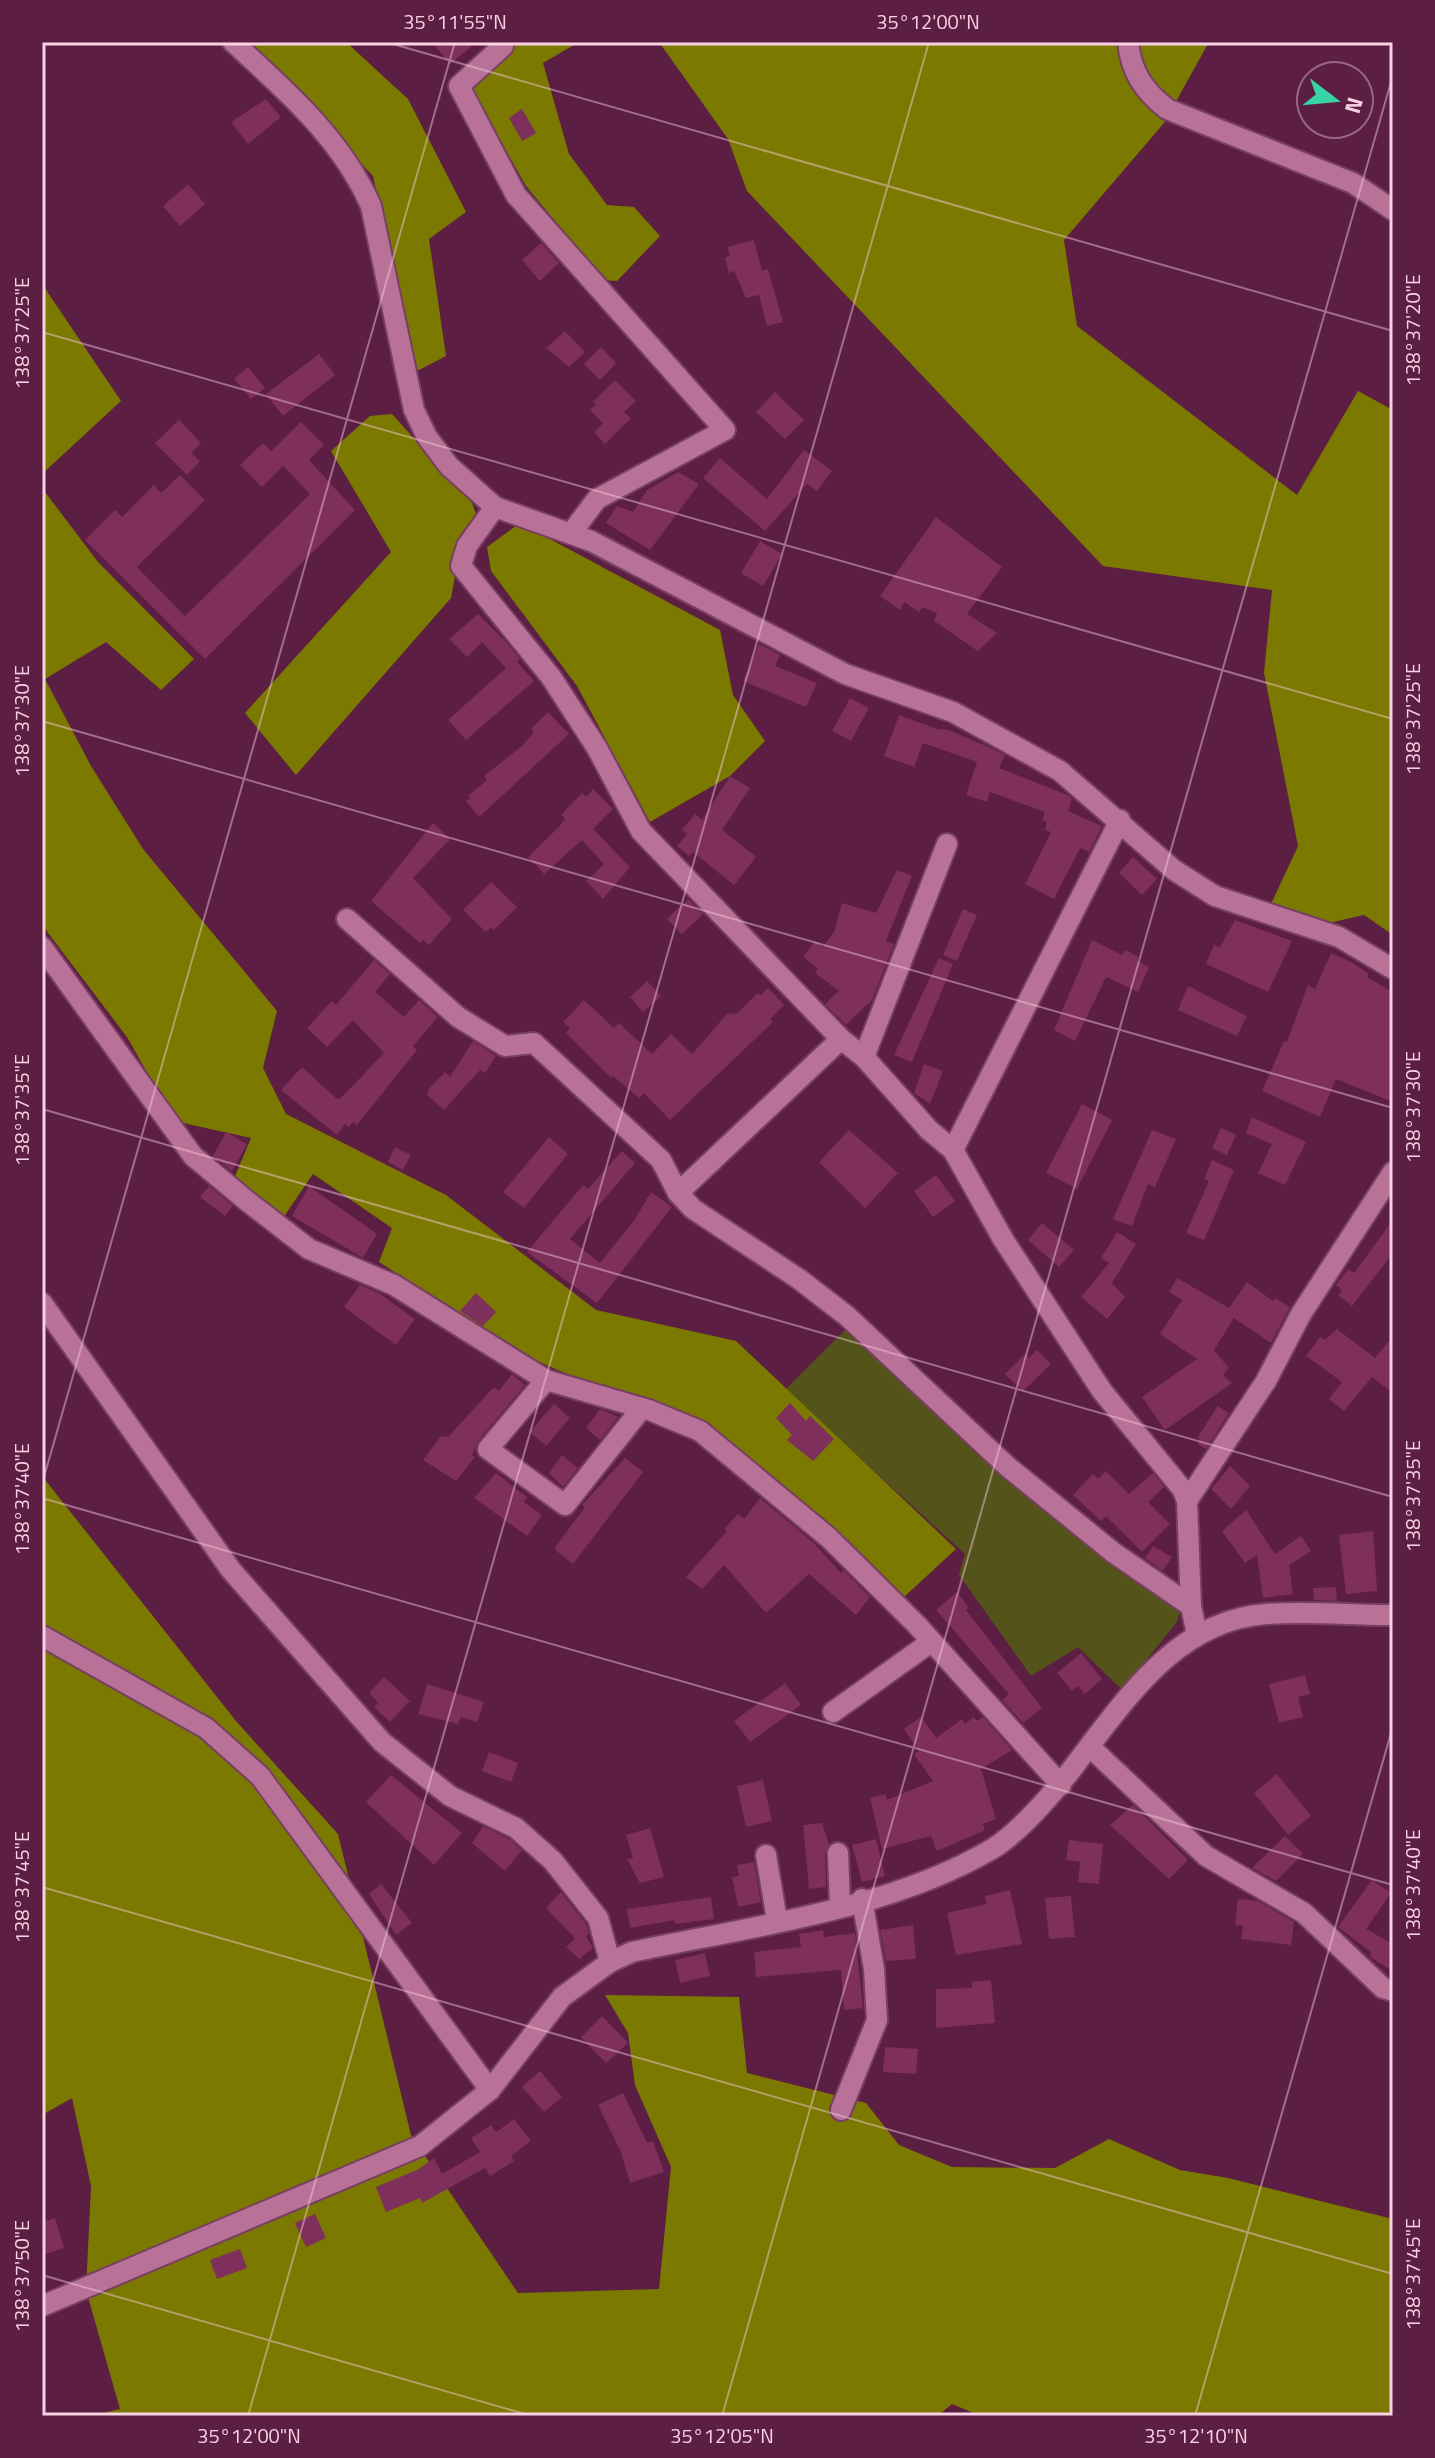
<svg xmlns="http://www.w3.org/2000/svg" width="1435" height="2458" font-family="'Titillium Web',sans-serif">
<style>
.green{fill:#545319}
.forest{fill:#7c7900}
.building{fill:#7e2f5c}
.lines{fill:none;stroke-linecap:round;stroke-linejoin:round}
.minor-casing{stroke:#773f61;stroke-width:24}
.minor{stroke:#b97297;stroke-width:20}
.ticks{fill:none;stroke:#f9d1e4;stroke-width:2;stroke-opacity:0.45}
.neatline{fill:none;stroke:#f9d1e4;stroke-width:3}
.ticks-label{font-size:20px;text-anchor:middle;fill:#f9d1e4}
</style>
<rect width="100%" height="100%" fill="#5c1e42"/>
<path class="green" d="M849,1326L1035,1497L1180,1611L1177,1622L1122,1690L1078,1647L1031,1676L959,1575L965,1554L785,1390Z"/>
<g class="forest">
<path d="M245,42H346L408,99L466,212L429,239L446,356L415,372L373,176Z"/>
<path d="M515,42H579L543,63L569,154L607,205L634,207L660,236L617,281L604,280L526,186L471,88Z"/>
<path d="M659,42H1209L1164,123L1064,240L1077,326L1297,495L1358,391L1393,410V935L1364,915L1329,923L1271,904L1298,846L1264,673L1272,590L1103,566L747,191L728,139Z"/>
<path d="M42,284L121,401L42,474Z"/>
<path d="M392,414L472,503L478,520L461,543L451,598L296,775L245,713L391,552L331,451L370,416Z"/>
<path d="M42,488L98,562L194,659L161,690L106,642L45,679L91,766L143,849L277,1011L263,1068L286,1114L446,1195L596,1310L736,1341L956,1549L904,1597L676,1420L525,1356L379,1262L392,1228L313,1174L283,1218L233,1181L251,1138L183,1123L153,1083L127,1037L42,925Z"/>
<path d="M520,523L720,630L733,695L765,741L730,776L650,822L577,686L491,571L487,547Z"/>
<path d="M42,1476L236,1721L338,1834L411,2135L518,2293L659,2289L671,2167L635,2085L628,2033L605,1995L739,1997L747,2073L866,2103L899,2145L952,2167L1055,2168L1109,2139L1180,2170L1228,2178L1393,2219V2416H981L952,2404L937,2416H91L120,2409L86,2290L91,2186L72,2098L42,2115Z"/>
</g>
<g class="building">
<path d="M432,42H477L450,64Z"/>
<path d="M266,99L281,117L248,144L231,122Z"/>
<path d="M522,109L536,133L522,141L509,118Z"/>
<path d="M188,184L205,204L180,226L163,206Z"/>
<path d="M754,240L762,271L768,269L783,322L767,326L759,295L746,298L734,271L729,273L725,258L730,256L727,247Z"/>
<path d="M541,243L559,263L540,281L522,260Z"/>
<path d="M565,331L585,352L569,367L546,348Z"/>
<path d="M601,347L616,363L600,380L584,364Z"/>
<path d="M319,354L335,375L283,416L266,394Z"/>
<path d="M248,367L265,388L251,399L234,379Z"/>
<path d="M615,380L636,401L624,412L631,418L605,444L594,432L603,423L590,410L596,404L593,402Z"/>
<path d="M775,392L804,420L785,439L756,412Z"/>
<path d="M179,420L201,443L191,453L200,461L187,475L155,443Z"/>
<path d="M301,422L324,445L309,460L355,510L205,659L85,540L115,510L122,517L154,485L161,493L180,475L205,500L137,567L185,616L310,494L283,466L262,487L240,465L263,443L271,451Z"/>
<path d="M804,450L832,471L817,491L807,484L765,531L703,478L720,458L767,499Z"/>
<path d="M678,472L699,484L650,550L606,523L617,506L633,512L647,490Z"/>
<path d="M936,517L1002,567L967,614L997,633L978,651L934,621L937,613L922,607L919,612L904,602L900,610L880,596Z"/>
<path d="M760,541L782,554L763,586L741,573Z"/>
<path d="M478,614L506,642L520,659L517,662L534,681L466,740L448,720L506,668L482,642L467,657L449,639Z"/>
<path d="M759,644L780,655L775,666L817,683L806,707L743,681Z"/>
<path d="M850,698L869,708L851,741L832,731Z"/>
<path d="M548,712L569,734L479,817L466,801L470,798L468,796L487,780L484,776L522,746L534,732L531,729Z"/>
<path d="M899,715L937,729L949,730L993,749L1005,755L999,768L1068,795L1072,799L1068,811L1102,826L1089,852L1080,848L1054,899L1025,884L1051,832L1045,830L1047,822L1042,820L1045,812L990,792L987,802L966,795L977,762L923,743L914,767L884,756Z"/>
<path d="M730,776L750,788L722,830L756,857L734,885L693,852L689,856L677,846L687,834L682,830L695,814L702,820Z"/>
<path d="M593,789L613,809L593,829L630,867L603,899L586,881L604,864L582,840L544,874L528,857L560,826L565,818L561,815L582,793L586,797Z"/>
<path d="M433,823L450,839L413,878L452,919L429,945L423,940L420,943L371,901Z"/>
<path d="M1133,857L1157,879L1142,895L1119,873Z"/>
<path d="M897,870L912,876L886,941L894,944L872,1000L846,1025L825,1004L839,991L815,973L818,969L803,957L815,941L823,947L834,932L842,903L876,913Z"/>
<path d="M491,882L517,907L494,930L491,927L486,932L463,910Z"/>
<path d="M688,899L703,914L682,934L667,919Z"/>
<path d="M963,909L977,915L957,961L943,955Z"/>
<path d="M1235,920L1292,941L1268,992L1206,964L1214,945L1220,947Z"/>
<path d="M1092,940L1122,955L1125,950L1139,957L1137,961L1149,967L1138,992L1106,977L1075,1041L1054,1030Z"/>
<path d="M1331,953L1351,962L1368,973V978L1393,992V1102L1336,1079L1320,1117L1262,1091L1284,1041L1287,1042L1308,985L1315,989Z"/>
<path d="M939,958L953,964L912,1062L894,1055Z"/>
<path d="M374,960L390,974L375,992L404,1017L419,1000L438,1017L413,1046L417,1050L357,1125L353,1122L349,1127L345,1124L337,1135L281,1090L302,1067L337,1099L341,1098L384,1053L353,1020L327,1047L307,1028L332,1001L336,1005Z"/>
<path d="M647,981L661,996L643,1012L630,997Z"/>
<path d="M1188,986L1247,1016L1237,1036L1178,1010Z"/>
<path d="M768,988L784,1005L770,1019L773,1022L670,1120L644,1093L639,1098L613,1076L611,1078L566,1033L570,1028L563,1022L584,1000L614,1028L619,1023L652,1054L671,1034L692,1054L727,1014L737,1013L758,993L761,995Z"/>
<path d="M473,1041L496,1056L485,1073L480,1070L444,1110L427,1095L428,1090L445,1072L450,1077Z"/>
<path d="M924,1064L943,1071L930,1104L914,1093Z"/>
<path d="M1082,1104L1112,1120L1077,1189L1046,1173Z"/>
<path d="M1252,1117L1306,1142L1285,1185L1258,1173L1272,1144L1246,1133Z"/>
<path d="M1221,1128L1236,1135L1227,1155L1212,1148Z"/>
<path d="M849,1130L898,1173L865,1208L819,1162Z"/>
<path d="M1152,1130L1176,1139L1155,1187L1148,1184L1132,1226L1113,1219Z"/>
<path d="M226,1132L247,1144L232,1171L213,1156Z"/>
<path d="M549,1137L568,1154L524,1208L503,1192Z"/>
<path d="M395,1147L411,1155L403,1170L388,1162Z"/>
<path d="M622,1151L635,1163L570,1239L600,1263L635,1219L651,1192L672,1207L597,1303L527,1252L583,1185L588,1189Z"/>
<path d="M1212,1160L1234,1170L1204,1240L1186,1233L1209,1181L1204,1179Z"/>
<path d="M936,1175L955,1201L933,1217L914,1191Z"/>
<path d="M209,1186L233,1206L225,1216L200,1197Z"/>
<path d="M309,1186L377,1234L363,1258L292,1216Z"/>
<path d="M1393,1220V1253L1352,1306L1338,1295L1342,1290L1336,1285L1348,1269L1354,1273Z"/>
<path d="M1042,1223L1074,1250L1059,1267L1028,1240Z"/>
<path d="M1117,1232L1136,1244L1112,1283L1125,1297L1107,1319L1081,1297L1109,1263L1101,1258Z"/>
<path d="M1177,1278L1229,1308L1247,1282L1273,1301L1275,1298L1290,1307L1271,1343L1234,1318L1214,1350L1229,1368L1223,1375L1232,1383L1165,1430L1142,1397L1197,1359L1160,1334L1182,1300L1169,1292Z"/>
<path d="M360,1285L379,1293L415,1319L396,1345L344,1307Z"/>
<path d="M476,1293L496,1312L483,1326L460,1311Z"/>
<path d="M1337,1329L1375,1358L1393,1336V1393L1372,1377L1344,1411L1329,1399L1342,1382L1306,1356L1320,1337L1325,1340Z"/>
<path d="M1037,1350L1051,1364L1023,1391L1005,1374L1025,1354L1029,1358Z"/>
<path d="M512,1374L525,1385L478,1441L472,1455L475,1457L456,1481L423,1460L441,1436L448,1437L494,1387L499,1391Z"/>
<path d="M790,1403L806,1421L810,1416L834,1439L813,1461L787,1440L792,1435L776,1418Z"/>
<path d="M554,1404L570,1418L546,1446L530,1432Z"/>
<path d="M1218,1406L1229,1413L1206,1449L1198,1444L1200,1440L1197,1438Z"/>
<path d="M600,1409L618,1417L600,1440L586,1428Z"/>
<path d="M562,1455L578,1468L563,1487L549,1473Z"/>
<path d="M625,1458L643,1472L573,1564L554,1549L585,1507L582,1505Z"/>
<path d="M1230,1466L1250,1486L1231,1509L1211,1489Z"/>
<path d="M1106,1471L1129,1494L1153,1473L1164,1487L1148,1502L1170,1524L1142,1552L1106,1516L1101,1521L1073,1495L1093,1474L1098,1479Z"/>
<path d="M496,1473L527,1497L524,1502L542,1515L527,1536L474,1498Z"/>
<path d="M760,1498L813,1542L841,1573L843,1570L870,1597L856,1615L809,1574L766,1613L724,1565L702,1589L686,1577L727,1531L724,1529L738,1514L744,1519Z"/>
<path d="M1246,1510L1275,1554L1301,1536L1311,1551L1289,1565L1293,1594L1263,1598L1257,1555L1245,1563L1222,1531Z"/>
<path d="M1373,1531L1377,1591L1346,1594L1339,1535Z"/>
<path d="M1153,1546L1172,1557L1163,1571L1145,1558Z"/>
<path d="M1336,1587L1337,1601L1314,1600L1313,1588Z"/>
<path d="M957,1592L969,1608L966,1610L1042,1708L1023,1723L1002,1700L1009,1694L936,1610Z"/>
<path d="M1081,1653L1102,1679L1085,1694L1078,1686L1072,1691L1057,1673Z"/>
<path d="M1305,1675L1310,1694L1298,1697L1303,1717L1279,1723L1269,1684Z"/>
<path d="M384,1677L410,1701L390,1722L374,1707L378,1703L369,1693Z"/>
<path d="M785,1683L801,1705L750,1742L734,1721Z"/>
<path d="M427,1684L484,1702L477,1722L461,1717L458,1724L418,1714Z"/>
<path d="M921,1717L936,1738L962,1719L965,1724L974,1717L977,1721L983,1717L1012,1750L981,1769L996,1819L983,1824L985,1830L937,1851L931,1836L882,1849L870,1798L885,1794L887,1800L933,1781L914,1754L919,1751L904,1729Z"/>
<path d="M489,1752L518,1763L511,1782L482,1771Z"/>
<path d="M1277,1774L1311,1816L1288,1835L1254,1793Z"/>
<path d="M391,1775L462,1833L434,1865L366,1802Z"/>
<path d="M763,1780L772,1821L746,1827L737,1786Z"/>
<path d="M1133,1805L1188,1860L1169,1879L1110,1825Z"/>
<path d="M822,1823L829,1844L825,1854L826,1887L809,1889L803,1825Z"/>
<path d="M483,1826L509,1839L522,1850L505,1871L472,1843Z"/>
<path d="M650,1828L664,1877L640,1883L627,1859L633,1858L626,1835Z"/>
<path d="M1285,1836L1303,1854L1276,1881L1252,1868Z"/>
<path d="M876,1839L885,1876L862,1882L852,1845Z"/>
<path d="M1069,1840L1103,1844L1099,1884L1078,1882L1080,1862L1066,1860Z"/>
<path d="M754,1862L761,1902L738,1907L732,1877L739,1876L737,1865Z"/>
<path d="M1372,1880L1391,1893L1366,1929L1393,1944V1971L1370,1957L1371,1952L1338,1927Z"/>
<path d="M381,1884L412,1923L396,1935L369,1894Z"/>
<path d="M1010,1890L1022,1944L956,1955L947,1913L987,1904L985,1896Z"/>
<path d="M561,1892L586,1924L589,1934L586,1936L593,1948L579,1959L566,1947L575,1938L546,1908Z"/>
<path d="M1071,1896L1075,1937L1049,1939L1045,1898Z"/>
<path d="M711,1897L714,1919L675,1924V1920L630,1928L627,1909Z"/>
<path d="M1238,1899L1258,1901L1294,1922L1291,1945L1241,1939L1243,1926L1235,1925Z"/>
<path d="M913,1925L916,1959L886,1961L880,1930Z"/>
<path d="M823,1930L824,1937L855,1933L863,2008L844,2010L841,1970L756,1977L754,1952L801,1947L799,1934Z"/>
<path d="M705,1953L710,1976L680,1983L675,1960Z"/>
<path d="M991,1980L995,2023L936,2028V1989L972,1988V1982Z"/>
<path d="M602,2016L628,2043L606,2063L581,2037Z"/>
<path d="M885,2047L918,2049L916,2074L883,2072Z"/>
<path d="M540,2071L562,2097L544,2112L522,2087Z"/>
<path d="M623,2093L647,2143L653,2141L664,2172L630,2183L621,2152L598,2105Z"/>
<path d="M514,2119L531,2141L511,2156L514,2161L490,2176L485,2168L422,2203L420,2198L386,2212L376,2187L417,2170L434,2158L442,2174L480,2152L471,2138L491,2125L496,2132Z"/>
<path d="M315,2214L326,2238L306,2247L295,2223Z"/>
<path d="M55,2218L64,2248L42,2255V2222Z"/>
<path d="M240,2249L247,2268L217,2279L210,2260Z"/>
</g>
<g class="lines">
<g class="minor-casing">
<g id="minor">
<path d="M233,42C287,92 341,138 371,206L414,410L427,437L449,466L495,507L591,541L845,674L953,712L1060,771L1174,870L1215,896L1339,937L1393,969"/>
<path d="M499,42L503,46L459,86L516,195L725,430L597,499L572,532"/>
<path d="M1128,42C1131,72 1144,91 1167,109L1353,183L1393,210"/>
<path d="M495,507L467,546L461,566L551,677L597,748L641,831L841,1039L864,1057L929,1130L953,1150L1003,1239L1102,1391L1183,1490L1187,1501L1191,1606L1197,1635"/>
<path d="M347,919L458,1017L505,1046L534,1043L661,1160L678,1193L693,1209L799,1279L847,1316L1008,1467L1114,1553L1191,1606"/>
<path d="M42,947L193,1156L247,1201L309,1249L394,1285L546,1380L649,1410L700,1431L829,1538L917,1625L1061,1785"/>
<path d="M864,1057L947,844"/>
<path d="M953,1150L1120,820"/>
<path d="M678,1193L841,1039"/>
<path d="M42,1303L231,1570L382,1742L450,1796L516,1828L553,1861L598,1918L610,1962"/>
<path d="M546,1380L488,1449L565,1505L642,1408"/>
<path d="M1187,1501L1266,1381L1301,1314L1393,1172"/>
<path d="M42,1636L206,1728L260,1776L490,2090"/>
<path d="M833,1712L931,1642"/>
<path d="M1090,1747L1206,1856L1304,1913L1383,1988L1393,1991"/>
<path d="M838,1853L840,1905"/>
<path d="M766,1855L777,1920"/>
<path d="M841,2110L877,2020L874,1969L862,1899"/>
<path d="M42,2306L420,2146L490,2090L562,1997L610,1962L632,1952C748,1927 889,1910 992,1849C1022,1831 1063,1782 1084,1753C1131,1692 1181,1620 1266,1614C1308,1611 1351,1615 1393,1615"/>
</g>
</g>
<use href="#minor" class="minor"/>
</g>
<path class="ticks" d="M386,42L1393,331M42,332L1393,719M42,721L1393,1108M42,1109L1393,1497M42,1484L455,42M42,1498L1393,1885M42,1887L1393,2274M42,2275L532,2416M248,2416L929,42M722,2416L1393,75M1195,2416L1393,1726"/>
<rect width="1435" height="2458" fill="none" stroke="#5c1e42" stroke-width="88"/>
<g transform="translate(1335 100) rotate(106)"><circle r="38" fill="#5c1e42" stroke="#9b6683" stroke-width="2"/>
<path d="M0-6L14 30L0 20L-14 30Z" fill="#39d4a5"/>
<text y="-12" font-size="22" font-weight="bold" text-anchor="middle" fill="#f9d1e4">N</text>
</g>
<rect x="44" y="44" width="1347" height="2370" class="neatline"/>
<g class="ticks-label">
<text x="455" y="29">35°11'55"N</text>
<text x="928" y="29">35°12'00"N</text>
<text transform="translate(1413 330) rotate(-90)" y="7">138°37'20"E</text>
<text transform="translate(22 333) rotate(-90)" y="7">138°37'25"E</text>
<text transform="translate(1413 719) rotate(-90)" y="7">138°37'25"E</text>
<text transform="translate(22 721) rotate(-90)" y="7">138°37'30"E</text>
<text transform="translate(1413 1107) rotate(-90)" y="7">138°37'30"E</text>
<text transform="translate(22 1110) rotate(-90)" y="7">138°37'35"E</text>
<text transform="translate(1413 1496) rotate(-90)" y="7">138°37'35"E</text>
<text transform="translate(22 1499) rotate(-90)" y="7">138°37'40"E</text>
<text transform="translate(1413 1885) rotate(-90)" y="7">138°37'40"E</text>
<text transform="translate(22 1887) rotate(-90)" y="7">138°37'45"E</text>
<text transform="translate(1413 2274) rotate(-90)" y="7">138°37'45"E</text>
<text transform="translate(22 2276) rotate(-90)" y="7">138°37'50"E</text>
<text x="249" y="2443">35°12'00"N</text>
<text x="722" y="2443">35°12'05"N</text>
<text x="1196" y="2443">35°12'10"N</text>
</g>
</svg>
